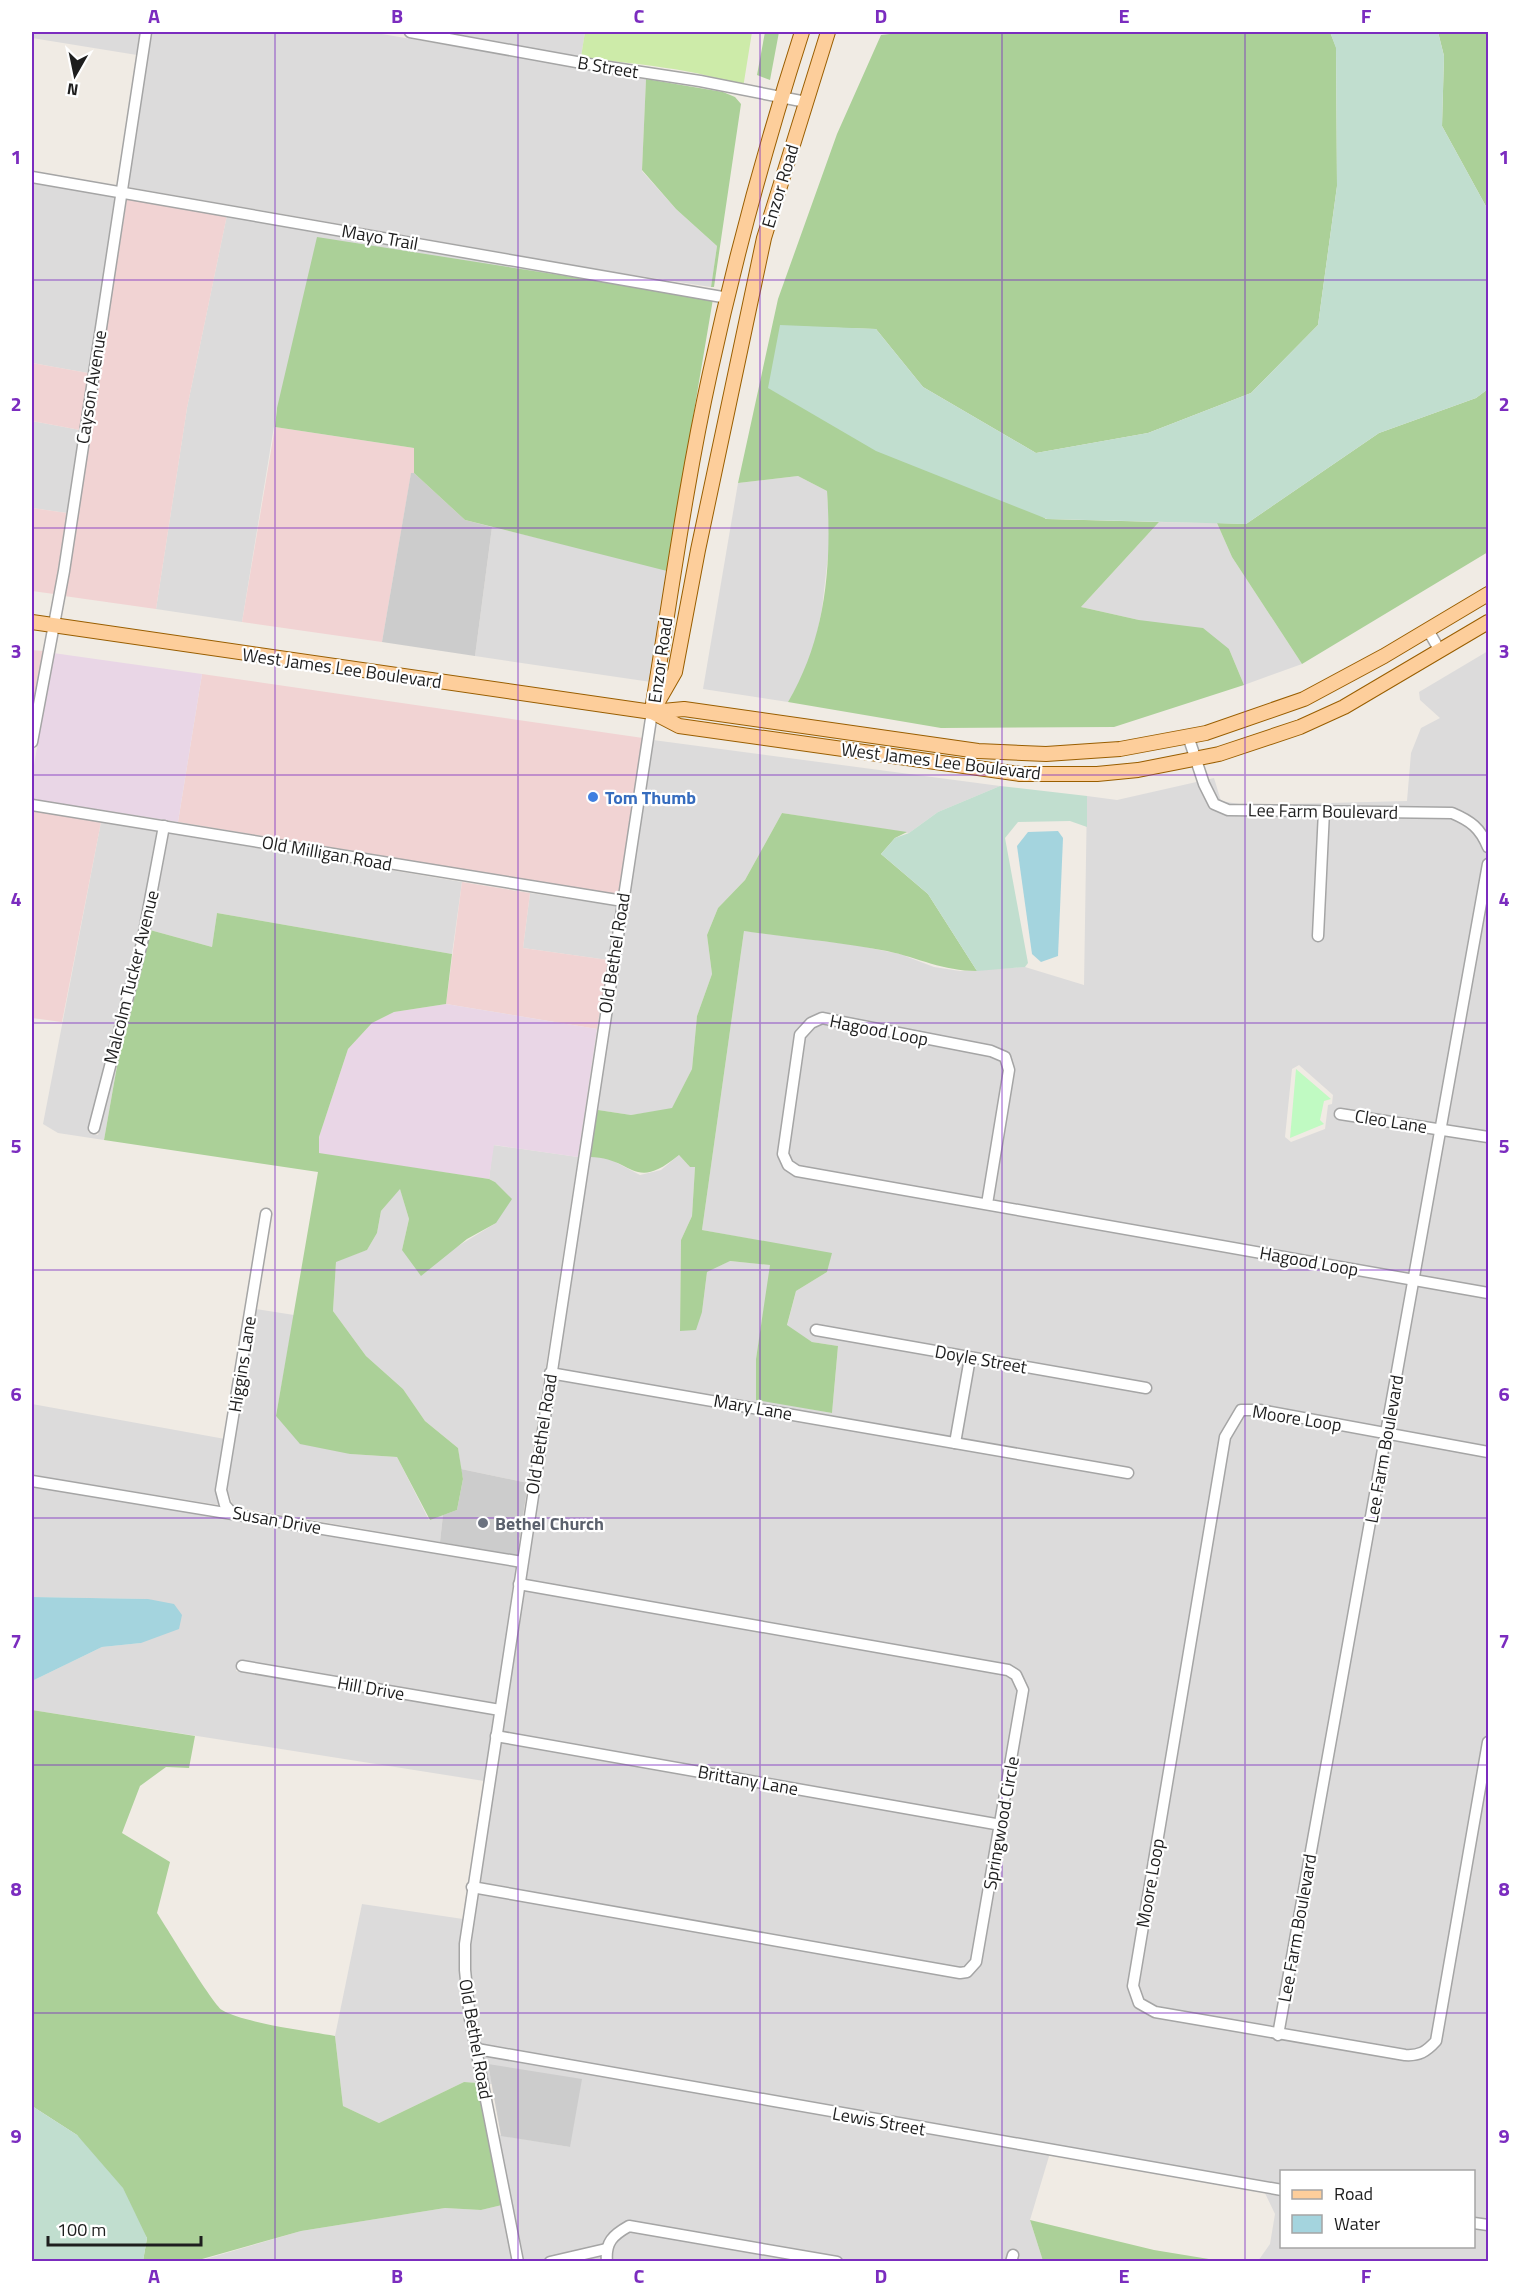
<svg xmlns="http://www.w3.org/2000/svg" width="1520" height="2293" font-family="'Titillium Web',sans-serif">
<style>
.residential{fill:#dcdbdb;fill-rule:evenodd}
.commercial{fill:#f1d3d3}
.industrial{fill:#e9d6e6}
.religious{fill:#ccc}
.grass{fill:#cdeba9}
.forest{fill:#abd098}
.wetland{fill:#c1decf}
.park{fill:#c0fac2}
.water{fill:#a4d4de}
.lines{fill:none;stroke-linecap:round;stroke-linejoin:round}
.minor-casing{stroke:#a5a5a5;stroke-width:13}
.major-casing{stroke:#995e00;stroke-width:16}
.minor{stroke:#fff;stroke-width:10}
.major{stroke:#fdce9b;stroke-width:14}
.grid{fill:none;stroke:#7b2cbf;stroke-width:1.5;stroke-opacity:0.55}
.shop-dot{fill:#3f7fe0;stroke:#fff;stroke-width:2}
.worship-dot{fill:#6b7280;stroke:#fff;stroke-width:2}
.labels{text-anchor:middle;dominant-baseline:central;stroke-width:4.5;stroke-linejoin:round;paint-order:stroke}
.street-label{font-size:18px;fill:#1e1e1e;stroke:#fff}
.shop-label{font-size:18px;font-weight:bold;fill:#366cbe;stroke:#fff;text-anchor:start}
.worship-label{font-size:18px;font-weight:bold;fill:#5b616d;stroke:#fff;text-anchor:start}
.neatline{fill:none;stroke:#7b2cbf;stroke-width:2}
.grid-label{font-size:20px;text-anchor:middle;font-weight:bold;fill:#7b2cbf}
</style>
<rect width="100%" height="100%" fill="#f0ebe4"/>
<g class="residential">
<path d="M32,32H141L137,55L32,38Z"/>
<path d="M151,32H370L646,79L642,171L676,209L717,246L711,287L614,272L128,187Z"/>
<path d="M445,32H585L581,57Z"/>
<path d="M32,183L117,197L88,373L32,363Z"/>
<path d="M227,215L582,279L556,276L277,408L242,622L156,609L187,408Z"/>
<path d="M32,421L80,430L67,513L32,508Z"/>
<path d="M798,476L827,491L830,538L822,609L813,653L805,673L788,702L703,689L738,483Z"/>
<path d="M1159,522L1217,523L1232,557L1302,664L1244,685L1229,649L1139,620L1081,607Z"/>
<path d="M492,527L667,569L651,682L475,656Z"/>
<path d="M1488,651V2261H1258L1270,2244L1275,2214L1264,2191L1050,2153L1030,2220L1043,2261H524L499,2135L570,2147L488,2064L492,2084H489L475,2018L470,1970V1944L588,1157L604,1156L640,1175L661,1170L679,1155L690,1167H695L692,1216L681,1240L680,1330L702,1312L707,1272L729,1261L771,1265L756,1359V1399L832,1413L838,1346L812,1342L787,1326L796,1291L827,1272L831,1254L702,1230L744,931L855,945L900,954L934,967L960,971L1025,967L1084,985L1087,796L1117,800L1214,778L1221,801L1245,805L1407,801L1411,753L1421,728L1440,718L1420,700L1419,692ZM1299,1065L1333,1095L1332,1104L1328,1105L1325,1129L1291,1142L1285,1137L1292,1069ZM1282,2172H1474V2246H1282Z"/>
<path d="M653,740L1000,786L938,812L909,833L782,813L745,880L718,908L707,935L712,974L697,1016L692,1069L672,1109L631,1115L598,1110V1091Z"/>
<path d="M101,822L158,831L127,988L114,1025L88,1132L98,1135L123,1032L104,1140L58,1133L43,1124Z"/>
<path d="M169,833L462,882L452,954L217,913L212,947L150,930Z"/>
<path d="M530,893L617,906L608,960L523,948Z"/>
<path d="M493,1145L578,1157L528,1483L461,1469L458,1448L425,1421L403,1389L366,1356L333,1311L336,1261L367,1250L377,1233L381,1211L400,1188L409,1219L402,1250L445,1254L496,1223L495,1182L489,1179Z"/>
<path d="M256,1309L294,1315L276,1416L350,1454L397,1457L429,1520L443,1515L440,1542L234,1507L227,1490Z"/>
<path d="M32,1404L225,1439L216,1489L219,1505L32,1475Z"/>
<path d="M32,1487L516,1567L496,1703L239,1660L236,1671L494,1715L484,1781L32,1710V1681L102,1647L141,1643L148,1599L32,1597Z"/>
<path d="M362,1904L463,1919L459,1970L461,1996L478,2083L464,2082L379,2123L343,2106L335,2036Z"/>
<path d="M502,2205L513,2262H195L301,2231L445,2208L481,2210Z"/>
</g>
<g class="commercial">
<path d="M127,199L227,215L187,408L156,609L64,596Z"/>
<path d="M32,363L88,373L80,430L32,421Z"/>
<path d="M275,427L414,448V473L411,474L382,642L242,622Z"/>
<path d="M32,508L67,513L54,594L32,591Z"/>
<path d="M32,650L43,651L32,714Z"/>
<path d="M202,674L643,738L618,895L178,822Z"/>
<path d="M32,811L101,822L62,1022L32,1018Z"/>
<path d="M462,882L530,893L523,948L608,960L597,1029L446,1004Z"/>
</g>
<g class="industrial">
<path d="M53,653L202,674L178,822L32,799V777Z"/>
<path d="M446,1004L597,1029L578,1157L494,1145L489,1179L319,1154V1137L348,1049L372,1023L394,1012Z"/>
</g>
<g class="religious">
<path d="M411,473H414L465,520L492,527L475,656L382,642Z"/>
<path d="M461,1469L528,1483L517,1556L440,1542L443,1515L457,1510L463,1479Z"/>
<path d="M488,2064L582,2079L570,2147L501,2136Z"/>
</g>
<path class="grass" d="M585,32H752L743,88C703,68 627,64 581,57Z"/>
<g class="forest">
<path d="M765,32H779L770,80L757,75Z"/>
<path d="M908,32H1330L1336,47L1337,186L1318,325L1251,393L1148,433L1036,453L923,387L876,329L780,326L1046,519L1159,522L1081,607L1139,620L1203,628L1229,649L1244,685L1114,727L941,728L788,702C826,637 832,565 827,491L798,476L738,483L778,299L837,134L881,35Z"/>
<path d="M1438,32H1488V210L1442,126L1444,56Z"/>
<path d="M646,79L723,92L735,97L741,104L714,287H711L717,246L676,209L642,170Z"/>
<path d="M317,237L713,299L667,571L465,520L414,473V448L275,427L277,408Z"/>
<path d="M1488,389V552L1302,664L1232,557L1217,523L1246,524L1379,433L1476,398Z"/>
<path d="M782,813L907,832L895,838L881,854L928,894L977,971C943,971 919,958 887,951C839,942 791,938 744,931L702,1230L832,1253L827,1272L796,1291L787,1325L812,1342L838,1346L832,1413L756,1400V1359L770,1265L730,1261L707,1272L702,1312L696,1330L680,1331L681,1240L692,1216L695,1167H690L679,1155C632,1194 633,1156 588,1157L595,1113L598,1110L631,1115L672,1108L692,1069L697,1016L712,974L707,935L718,908L745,880Z"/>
<path d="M217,913L452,954L446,1004L394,1012L372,1023L348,1049L319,1137V1153L489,1179L495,1182L512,1199L496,1223L467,1239L421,1276L402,1250L409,1219L400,1189L381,1211L377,1233L367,1250L336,1262L333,1311L366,1356L403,1389L425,1421L458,1448L463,1479L457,1510L430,1520L397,1457L350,1454L300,1444L276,1416L318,1172L104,1140L123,1032L131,1012L150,930L212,947Z"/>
<path d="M32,1710L195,1736L189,1768L166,1767L140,1786L122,1833L170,1862L157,1913C167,1928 212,2003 222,2010C244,2023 308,2031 335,2036L343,2106L379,2123L464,2082L478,2083L502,2205L481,2210L445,2208L301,2231L195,2261H143L147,2238L77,2135L32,2106Z"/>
<path d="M1030,2220L1154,2250L1221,2261H1043Z"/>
</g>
<g class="wetland">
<path d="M1330,32H1438L1444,56L1442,126L1488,210V389L1476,398L1379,433L1246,524L1047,519L876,451L768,388L780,325L876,329L923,387L1036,453L1148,433L1251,393L1318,325L1337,186L1336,48Z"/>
<path d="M1000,786L1087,796V827L1070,821L1018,822L1005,838L1028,963L1025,967L977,971L928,894L881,854L895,838L909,833L938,812Z"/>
<path d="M32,2106L77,2135L123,2188L147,2238L143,2261H32Z"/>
</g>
<path class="park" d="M1296,1069L1331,1099L1324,1101L1320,1120L1324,1124L1290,1138Z"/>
<g class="water">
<path d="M1058,831L1063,838L1058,956L1041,962L1032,954L1017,846L1028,832Z"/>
<path d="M32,1597L148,1599L174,1604L182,1615L179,1629L141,1643L102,1647L32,1681Z"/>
</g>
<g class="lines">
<g class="minor-casing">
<g id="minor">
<path d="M410,32L582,63L700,81L806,102"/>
<path d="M32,177L728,298"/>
<path d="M1428,630L1440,651"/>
<path d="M1188,736L1204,784L1214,804L1228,810L1452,813C1471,821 1480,828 1488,847"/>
<path d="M32,742L64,571L146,32"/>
<path d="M32,805L623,901"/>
<path d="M1318,936L1324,811"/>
<path d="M1340,1114L1488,1137"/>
<path d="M94,1128L142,943L164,826"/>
<path d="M987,1204L1009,1070L1005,1057L991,1051L822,1018L811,1023L800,1035L783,1154L788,1165L797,1171L1488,1293"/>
<path d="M816,1330L1146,1388"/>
<path d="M550,1373L1128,1473"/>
<path d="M955,1443L970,1358"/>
<path d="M1488,1452L1260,1410H1241L1225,1437L1133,1986L1139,2003L1155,2012L1405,2055C1419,2056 1426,2052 1436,2041L1488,1742"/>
<path d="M32,1481L522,1562"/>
<path d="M231,1512L225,1505L221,1490L266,1214"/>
<path d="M242,1666L500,1710"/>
<path d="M496,1736L1001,1825"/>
<path d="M472,1887L960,1973L967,1972L976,1962L1023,1690L1016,1675L1008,1670L519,1584"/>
<path d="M1278,2035L1488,864"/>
<path d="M477,2049L1282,2190"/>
<path d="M1474,2223L1488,2225"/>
<path d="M518,2262L470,2019L465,1970V1944L652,712"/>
<path d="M550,2262L606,2249"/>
<path d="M607,2262C605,2242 613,2235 629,2226L837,2262"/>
<path d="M1011,2262L1013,2255"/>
</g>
</g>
<g class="major-casing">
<g id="major">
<path d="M32,622L652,712L684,709L978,751L1046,754L1120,749L1206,733L1304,699L1384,656L1488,594"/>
<path d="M653,704C671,594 686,482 710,373C735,258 766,144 802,32"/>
<path d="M652,712L675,672L698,550L764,238L828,32"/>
<path d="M654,713L679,726L1020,774H1097L1138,770L1219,754L1300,727L1344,707L1488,622"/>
</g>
</g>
<use href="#minor" class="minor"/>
<use href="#major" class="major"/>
</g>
<path class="grid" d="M275,32V2262M518,32V2262M760,32V2262M1002,32V2262M1245,32V2262M32,280H1488M32,528H1488M32,775H1488M32,1023H1488M32,1270H1488M32,1518H1488M32,1765H1488M32,2013H1488"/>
<circle class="shop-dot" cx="593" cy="797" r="6"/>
<circle class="worship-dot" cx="483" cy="1523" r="6"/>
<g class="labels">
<g class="street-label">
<text transform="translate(608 67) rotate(9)">B Street</text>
<text transform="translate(780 186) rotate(-73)">Enzor Road</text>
<text transform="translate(380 237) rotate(10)">Mayo Trail</text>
<text transform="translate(91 387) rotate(-81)">Cayson Avenue</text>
<text transform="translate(660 660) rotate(-82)">Enzor Road</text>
<text transform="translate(342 668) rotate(8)">West James Lee Boulevard</text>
<text transform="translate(941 761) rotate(7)">West James Lee Boulevard</text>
<text transform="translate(1323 811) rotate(1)">Lee Farm Boulevard</text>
<text transform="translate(327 853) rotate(10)">Old Milligan Road</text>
<text transform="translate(614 953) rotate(-81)">Old Bethel Road</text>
<text transform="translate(131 977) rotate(-76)">Malcolm Tucker Avenue</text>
<text transform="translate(879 1030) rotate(11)">Hagood Loop</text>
<text transform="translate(1391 1121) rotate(9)">Cleo Lane</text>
<text transform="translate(1309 1261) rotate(10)">Hagood Loop</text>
<text transform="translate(981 1359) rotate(10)">Doyle Street</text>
<text transform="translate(242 1364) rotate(-81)">Higgins Lane</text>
<text transform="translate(753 1407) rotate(10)">Mary Lane</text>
<text transform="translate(1297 1418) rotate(9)">Moore Loop</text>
<text transform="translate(541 1434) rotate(-81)">Old Bethel Road</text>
<text transform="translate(1384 1449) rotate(-80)">Lee Farm Boulevard</text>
<text transform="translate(277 1520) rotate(10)">Susan Drive</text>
<text transform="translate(371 1688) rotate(10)">Hill Drive</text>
<text transform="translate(748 1780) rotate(10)">Brittany Lane</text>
<text transform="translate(1001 1823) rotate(-80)">Springwood Circle</text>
<text transform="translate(1150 1883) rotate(-80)">Moore Loop</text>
<text transform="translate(1297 1928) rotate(-80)">Lee Farm Boulevard</text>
<text transform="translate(476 2039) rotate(80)">Old Bethel Road</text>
<text transform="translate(879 2121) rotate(10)">Lewis Street</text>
</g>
<g class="shop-label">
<text x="605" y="797">Tom Thumb</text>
</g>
<g class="worship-label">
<text x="495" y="1523">Bethel Church</text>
</g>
</g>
<rect width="1520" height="2293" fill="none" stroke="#ffffff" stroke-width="66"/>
<rect x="1280" y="2170" width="195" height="78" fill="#ffffff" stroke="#a5a5a5" stroke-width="1.5"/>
<rect x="1292" y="2190" width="30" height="9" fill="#fdce9b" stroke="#a5a5a5" stroke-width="1.5"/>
<text x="1334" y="2200" font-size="18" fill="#1e1e1e">Road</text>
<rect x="1292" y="2215" width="30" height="18" fill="#a4d4de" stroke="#a5a5a5" stroke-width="1.5"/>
<text x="1334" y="2230" font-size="18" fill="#1e1e1e">Water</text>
<g transform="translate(75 75) rotate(189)" stroke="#ffffff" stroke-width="4.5" paint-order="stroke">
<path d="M0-4.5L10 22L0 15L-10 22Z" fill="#1e1e1e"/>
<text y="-9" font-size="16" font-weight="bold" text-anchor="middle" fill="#1e1e1e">N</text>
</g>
<path d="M48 2236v9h153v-9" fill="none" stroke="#1e1e1e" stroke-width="3"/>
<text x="57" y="2236" font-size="18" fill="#1e1e1e" stroke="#ffffff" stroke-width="4.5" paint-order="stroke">100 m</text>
<rect x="33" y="33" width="1454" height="2227" class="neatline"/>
<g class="grid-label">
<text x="154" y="23">A</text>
<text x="397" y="23">B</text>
<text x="639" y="23">C</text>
<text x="881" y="23">D</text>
<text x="1124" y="23">E</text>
<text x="1366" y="23">F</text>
<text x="16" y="164">1</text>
<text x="1504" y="164">1</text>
<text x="16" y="411">2</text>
<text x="1504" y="411">2</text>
<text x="16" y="658">3</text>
<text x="1504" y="658">3</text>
<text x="16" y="906">4</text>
<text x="1504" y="906">4</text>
<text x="16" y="1153">5</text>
<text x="1504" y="1153">5</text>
<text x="16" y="1401">6</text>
<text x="1504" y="1401">6</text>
<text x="16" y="1648">7</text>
<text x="1504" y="1648">7</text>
<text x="16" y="1896">8</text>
<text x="1504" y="1896">8</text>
<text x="16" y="2143">9</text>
<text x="1504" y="2143">9</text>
<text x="154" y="2283">A</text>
<text x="397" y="2283">B</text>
<text x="639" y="2283">C</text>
<text x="881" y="2283">D</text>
<text x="1124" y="2283">E</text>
<text x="1366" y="2283">F</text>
</g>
</svg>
